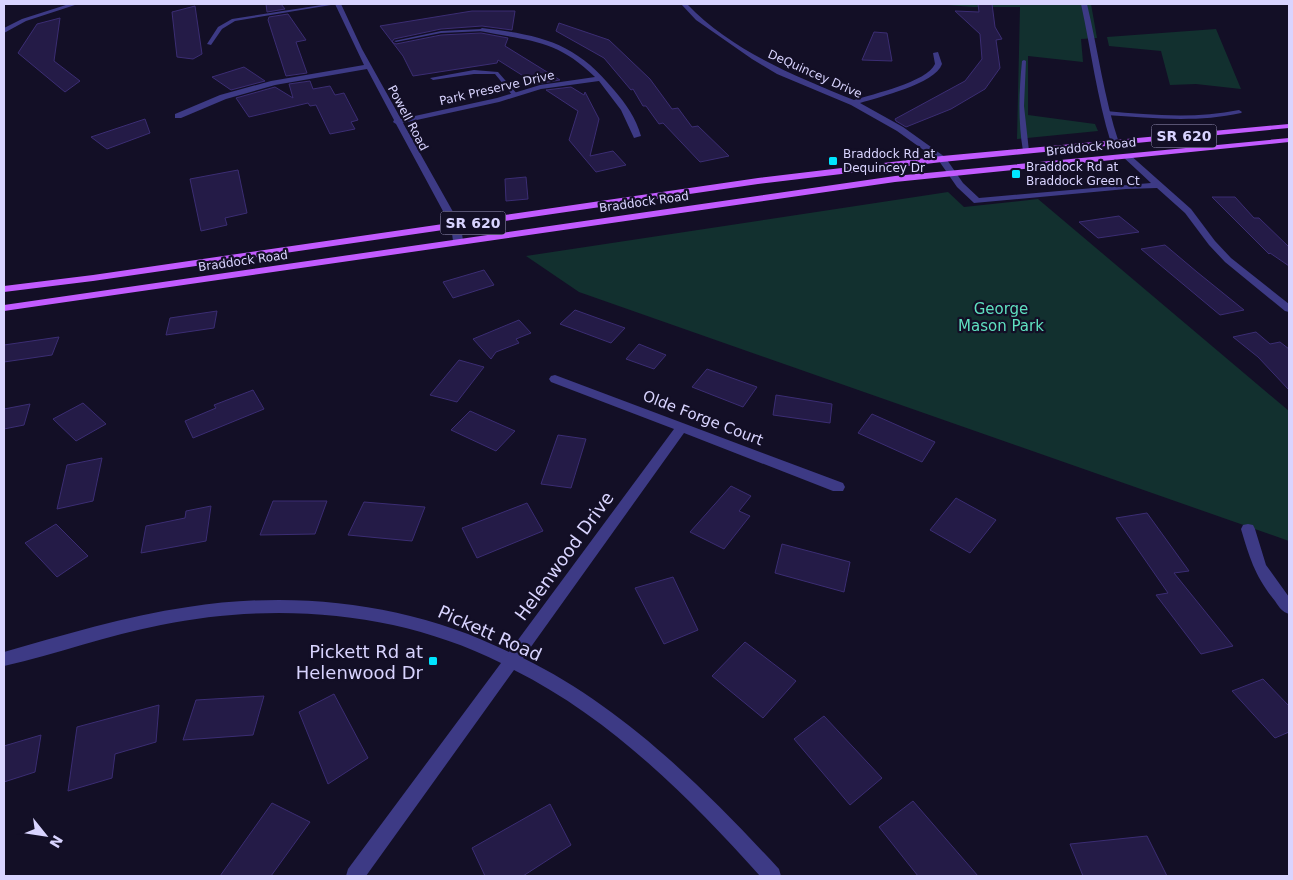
<svg xmlns="http://www.w3.org/2000/svg" width="1293" height="880" font-family="'DejaVu Sans',sans-serif">
<style>
.green{fill:#12302f}
.building{fill:#241b47;stroke:#3b2d73}
.lines{fill:none;stroke-linecap:round;stroke-linejoin:round}
.service{fill:#3d3a85;fill-rule:evenodd}
.minor{fill:#3d3a85;fill-rule:evenodd}
.primary{fill:#c25bff;fill-rule:evenodd}
.poi-dot{fill:#00e5ff;stroke:#130f26;stroke-width:2}
.labels{text-anchor:middle;dominant-baseline:central;stroke-width:4.5;stroke-linejoin:round;paint-order:stroke}
.far-street-label{font-size:12px;fill:#d9d4ff;stroke:#130f26}
.far-poi-label{font-size:12px;fill:#d9d4ff;stroke:#130f26;text-anchor:start}
.shield{fill:#130f26;stroke:#9e99be;stroke-width:1}
.shield-label{font-size:14px;font-weight:bold;fill:#d9d4ff}
.park-label{font-size:15px;fill:#5fe0c0;stroke:#130f26}
.street-label{font-size:15px;fill:#d9d4ff;stroke:#130f26}
.near-street-label{font-size:18px;fill:#d9d4ff;stroke:#130f26}
.near-poi-label{font-size:18px;fill:#d9d4ff;stroke:#130f26;text-anchor:end}
</style>
<rect width="100%" height="100%" fill="#130f26"/>
<g class="green">
<path d="M935,4H1091L1097,38L1081,39L1083,62L1028,56V115L1095,124L1098,131L1017,139L1020,7H973Z"/>
<path d="M1216,29L1241,89L1196,84L1170,85L1161,51L1109,46L1107,37Z"/>
<path d="M948,192L964,207L1038,199L1289,411V541L579,292L526,256Z"/>
</g>
<g class="building">
<path d="M266,4H281L285,9L267,12Z"/>
<path d="M978,4H992L995,27L1002,39L996,40L1000,68L985,89L951,109L906,127L896,121L895,119L965,81L982,59L980,34L955,11L979,12Z"/>
<path d="M195,6L202,54L193,59L177,57L172,12Z"/>
<path d="M472,11H515L512,30L482,26L441,29L394,39L392,42L396,44L441,35L481,33L508,38L505,46L560,80L536,84L498,60L497,63L413,76L403,56L380,26Z"/>
<path d="M288,14L306,40L296,42L307,73L286,76L268,20L269,17Z"/>
<path d="M60,18L54,61L80,81L65,92L18,53L37,24Z"/>
<path d="M559,23L609,40L650,79L672,109L678,108L692,127L698,126L729,156L700,162L663,123L659,124L646,106H643L633,89L631,90L604,58L556,31Z"/>
<path d="M874,32L887,33L892,61L862,60Z"/>
<path d="M244,67L265,81L231,90L212,77Z"/>
<path d="M310,81L313,89L330,86L335,95L344,93L358,120L351,122L355,129L330,134L316,105L310,106L308,103L249,117L236,98L275,87L293,98L289,84Z"/>
<path d="M571,87L584,95L585,92L599,119L590,156L613,151L626,165L596,172L569,140L578,111L546,90Z"/>
<path d="M145,119L150,133L107,149L91,137Z"/>
<path d="M238,170L247,213L225,218L227,225L201,231L190,179Z"/>
<path d="M526,177L528,199L506,201L505,179Z"/>
<path d="M1212,197H1235L1254,218H1259L1289,247V266L1270,253L1269,254Z"/>
<path d="M1119,216L1139,232L1098,238L1079,222Z"/>
<path d="M1165,245L1197,272L1244,310L1220,315L1141,249Z"/>
<path d="M484,270L494,285L453,298L443,282Z"/>
<path d="M575,310L625,328L611,343L560,324Z"/>
<path d="M217,311L214,328L166,335L170,318Z"/>
<path d="M519,320L531,333L516,339L519,343L496,352L491,359L473,339Z"/>
<path d="M1256,332L1270,344L1280,342L1289,349V390L1258,357L1233,337Z"/>
<path d="M59,337L52,355L4,362V345Z"/>
<path d="M639,344L666,355L654,369L626,359Z"/>
<path d="M459,360L484,367L457,402L430,395Z"/>
<path d="M707,369L757,387L743,407L692,387Z"/>
<path d="M253,390L264,409L193,438L185,421L216,408L214,405Z"/>
<path d="M776,395L832,404L830,423L773,415Z"/>
<path d="M83,403L106,424L76,441L53,419Z"/>
<path d="M30,404L24,425L4,429V409Z"/>
<path d="M470,411L515,431L496,451L451,430Z"/>
<path d="M872,414L935,442L922,462L858,433Z"/>
<path d="M558,435L586,439L571,488L541,484Z"/>
<path d="M102,458L93,501L57,509L67,465Z"/>
<path d="M731,486L751,496L739,511L750,516L724,549L690,532Z"/>
<path d="M956,498L996,520L970,553L930,530Z"/>
<path d="M273,501H327L315,534L260,535Z"/>
<path d="M364,502L425,507L412,541L348,535Z"/>
<path d="M527,503L543,531L477,558L462,528Z"/>
<path d="M211,506L206,541L141,553L146,526L185,518L186,511Z"/>
<path d="M1147,513L1189,571L1174,573L1233,646L1201,654L1156,595L1168,593L1116,518Z"/>
<path d="M56,524L88,556L57,577L25,543Z"/>
<path d="M782,544L850,562L844,592L775,573Z"/>
<path d="M673,577L698,630L664,644L635,588Z"/>
<path d="M745,642L796,681L763,718L712,676Z"/>
<path d="M1263,679L1289,706V732L1275,738L1232,691Z"/>
<path d="M334,694L368,758L328,784L299,712Z"/>
<path d="M264,696L253,735L183,740L196,700Z"/>
<path d="M159,705L156,742L115,754L112,778L68,791L77,727Z"/>
<path d="M824,716L882,778L850,805L794,739Z"/>
<path d="M41,735L35,772L4,782V746Z"/>
<path d="M913,801L978,876H918L879,827Z"/>
<path d="M272,803L310,822L271,876H220Z"/>
<path d="M550,804L571,845L523,876H485L472,848Z"/>
<path d="M1147,836L1167,876H1083L1070,844Z"/>
</g>
<g class="lines">
<g class="service">
<path d="M328,4H337L235,21L222,29L211,45L207,44L218,27L232,19Z"/>
<path d="M482,29L484,30V31L441,33L396,42L394,41L441,31Z"/>
<path d="M1024,60L1026,61L1024,106L1029,151L1026,153L1023,151C1018,121 1019,91 1022,61Z"/>
<path d="M474,70L498,72L518,95L513,96L495,74H474L433,80L430,78Z"/>
<path d="M1239,110L1242,112L1241,113C1196,123 1151,118 1106,115L1103,113L1106,111C1151,115 1195,119 1239,110Z"/>
</g>
<g class="minor">
<path d="M69,4H78L26,21L4,33V28L22,19Z"/>
<path d="M335,4H341L362,49L401,119L497,98L540,85L595,77C557,39 529,41 480,31L479,30L482,28C542,35 576,43 614,90C626,104 636,118 641,136L634,138L621,110L599,81L541,89L499,102L403,123L461,226L463,241L458,244L453,241L451,226L396,124L393,122L394,120L367,69L275,85L226,99L181,118H175V114L220,95L271,81L364,65Z"/>
<path d="M681,4H687C732,51 795,76 854,100C873,94 927,82 935,64L933,53L938,52L942,64C935,84 879,97 860,103L903,127L945,157L963,183L979,198L1151,183L1122,156L1129,154L1191,209L1215,241L1231,258L1289,304V312L1285,311L1225,262L1209,245L1185,213L1157,188L1126,189L974,203L957,187L939,161L897,131L851,105L777,74L752,59L696,20Z"/>
<path d="M1081,4H1087C1098,50 1104,98 1119,143L1118,145L1111,143C1097,98 1091,50 1081,4Z"/>
<path d="M555,375L843,483L845,487L843,491H833L684,433L523,658C623,707 704,788 779,869L781,876H760C689,797 610,718 514,670L366,876H346L348,869L501,663C397,611 275,602 161,625C108,635 57,654 4,666V652C64,635 125,616 188,607C297,590 410,603 509,652L674,429L551,382L549,379L551,376Z"/>
<path d="M1248,524L1253,525L1255,529L1266,565L1289,597V614C1282,612 1279,607 1275,601C1255,576 1250,559 1241,529L1243,525Z"/>
</g>
<g class="primary">
<path d="M1289,124V128L942,162L758,184L93,281L4,292V286L93,275L758,178L942,156Z"/>
<path d="M1289,138V142L895,182L4,311V305L895,176Z"/>
</g>
</g>
<g class="poi-dot">
<rect x="828" y="156" width="10" height="10" rx="2.5"/>
<rect x="1011" y="169" width="10" height="10" rx="2.5"/>
<rect x="428" y="656" width="10" height="10" rx="2.5"/>
</g>
<g class="labels">
<g class="far-street-label">
<text transform="translate(815 74) rotate(24)">DeQuincey Drive</text>
<text transform="translate(497 88) rotate(-13)">Park Preserve Drive</text>
<text transform="translate(408 118) rotate(62)">Powell Road</text>
<text transform="translate(1091 147) rotate(-6)">Braddock Road</text>
<text transform="translate(644 202) rotate(-8)">Braddock Road</text>
<text transform="translate(243 261) rotate(-8)">Braddock Road</text>
</g>
<g class="far-poi-label">
<text x="843" y="154">Braddock Rd at<tspan x="843" dy="14">Dequincey Dr</tspan></text>
<text x="1026" y="167">Braddock Rd at<tspan x="1026" dy="14">Braddock Green Ct</tspan></text>
</g>
<g class="shield">
<rect x="1151.5" y="124.5" width="65" height="23" rx="4"/>
<rect x="440.5" y="211.5" width="65" height="23" rx="4"/>
</g>
<g class="shield-label">
<text x="1184" y="136">SR 620</text>
<text x="473" y="223">SR 620</text>
</g>
<g class="park-label">
<text x="1001" y="309">George<tspan x="1001" dy="17">Mason Park</tspan></text>
</g>
<g class="street-label">
<text transform="translate(703 418) rotate(21)">Olde Forge Court</text>
</g>
<g class="near-street-label">
<text transform="translate(564 556) rotate(-54)">Helenwood Drive</text>
<text transform="translate(490 633) rotate(24)">Pickett Road</text>
</g>
<g class="near-poi-label">
<text x="423" y="651">Pickett Rd at<tspan x="423" dy="21">Helenwood Dr</tspan></text>
</g>
</g>
<rect width="1293" height="880" fill="none" stroke="#d9d4ff" stroke-width="10"/>
<g transform="translate(45 835) rotate(120)" stroke="#130f26" stroke-width="4" paint-order="stroke">
<path d="M0-4L9 19L0 12L-9 19Z" fill="#d9d4ff"/>
<text y="-8" font-size="14" font-weight="bold" text-anchor="middle" fill="#d9d4ff">N</text>
</g>
</svg>
